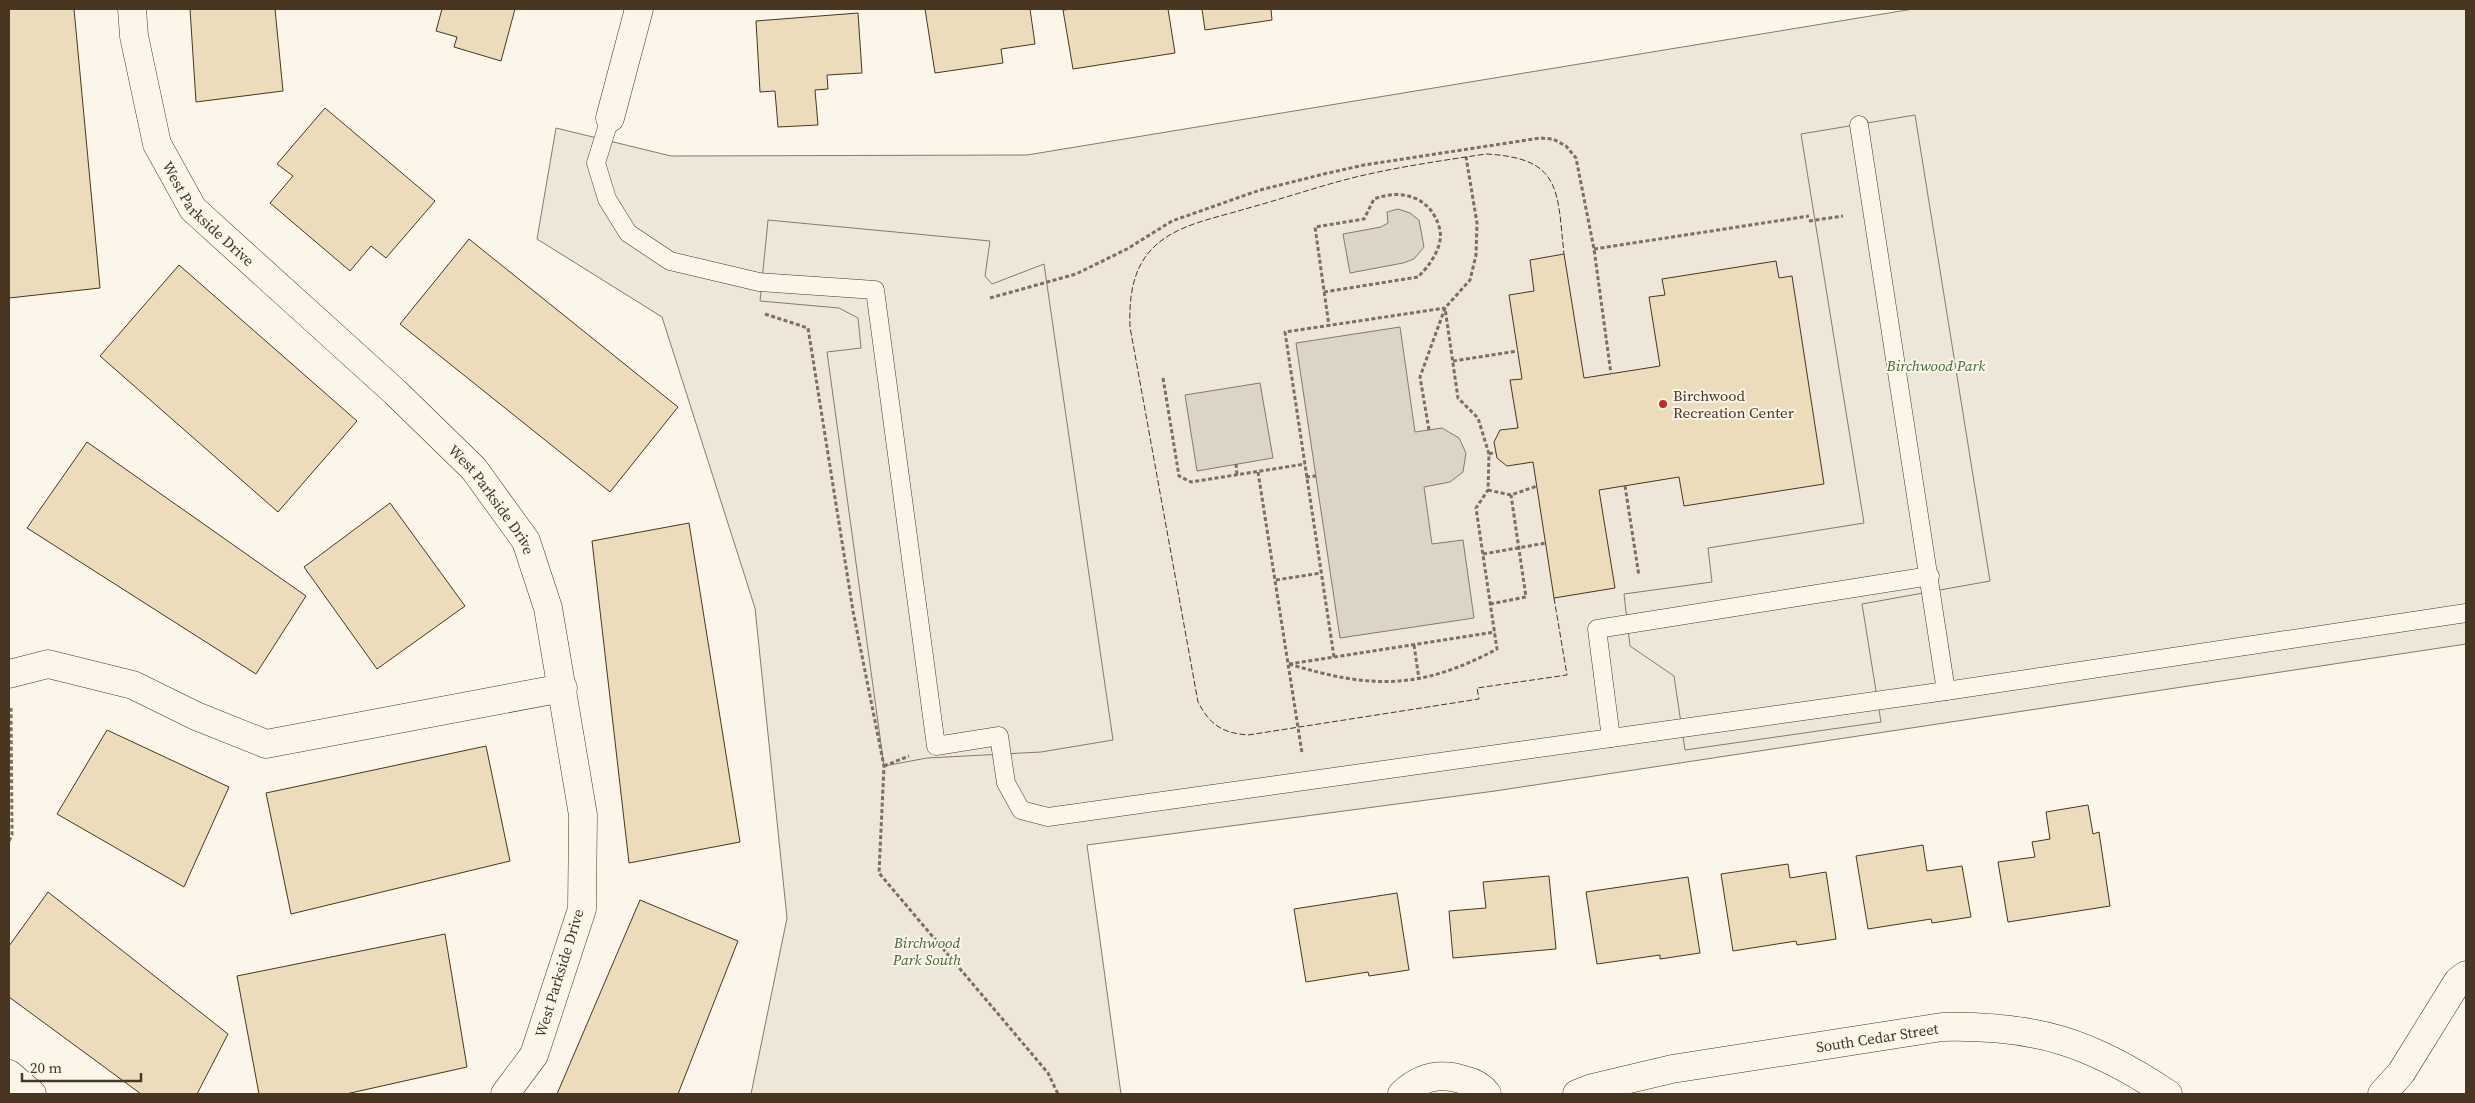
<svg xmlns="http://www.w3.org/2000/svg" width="2475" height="1103" font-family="'Source Serif 4',serif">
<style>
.green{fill:#ede6d9;stroke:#887966}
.parking{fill:#ede7d9;stroke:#887966}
.water{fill:#dcd4c6;stroke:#887966}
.building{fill:#ecdcbc;stroke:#4a3520}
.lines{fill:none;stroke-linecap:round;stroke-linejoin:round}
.service-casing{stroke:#4a3520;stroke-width:19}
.minor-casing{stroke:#4a3520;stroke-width:29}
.path{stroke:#7f6f5c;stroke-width:3;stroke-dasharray:4 2.5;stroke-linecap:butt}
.service{stroke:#fbf6e9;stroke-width:18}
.minor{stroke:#fbf6e9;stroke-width:28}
.fence{stroke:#4a3520;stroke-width:1;stroke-dasharray:6 2.5;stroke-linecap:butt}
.poi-dot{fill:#c62828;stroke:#fbf6e9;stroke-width:2}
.labels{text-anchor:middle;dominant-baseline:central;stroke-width:4;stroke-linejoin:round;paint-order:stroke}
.street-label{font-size:15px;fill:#4a3520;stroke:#fbf6e9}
.park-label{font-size:15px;font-style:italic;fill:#436837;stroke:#fbf6e9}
.poi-label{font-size:15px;fill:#4a3520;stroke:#fbf6e9;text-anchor:start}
</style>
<rect width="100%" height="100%" fill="#fbf6e9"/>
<path class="green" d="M1913,9H2466V644L1495,791L1087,845L1121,1094H751L787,918L755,608L662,317L537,239L556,128L671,156L1027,155Z"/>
<g class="parking">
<path d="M1915,115L1990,581L1862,604L1881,722L1685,750L1674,676L1630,646L1624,594L1712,582L1708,548L1864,523L1801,134Z"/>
<path d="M768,220L990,241L985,276L992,284L1044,264L1113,740L1041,752L927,758L884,766L827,352L861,348L858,318L839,308L760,301Z"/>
</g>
<g class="water">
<path d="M1398,209L1410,213L1419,220L1424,247L1414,259L1403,263L1350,273L1343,234L1381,227L1388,223L1387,212Z"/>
<path d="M1400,327L1415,432L1442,428L1459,438L1466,453L1463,472L1450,482L1424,487L1432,544L1463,540L1474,618L1340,638L1296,343Z"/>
<path d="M1260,383L1273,458L1197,471L1185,395Z"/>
</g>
<g class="building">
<path d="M9,9H74L100,288L9,298Z"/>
<path d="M190,9H275L283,91L196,102Z"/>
<path d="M442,9H515L501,61L454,47L457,37L436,31Z"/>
<path d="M925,9H1030L1035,44L1001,49L1003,63L935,73Z"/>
<path d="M1073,9H1168L1175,53L1073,69L1063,10Z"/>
<path d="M1202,9H1271L1272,20L1205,30Z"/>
<path d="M858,13L862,73L827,75L828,89L815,90L818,125L778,127L775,91L760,92L756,21Z"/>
<path d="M325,108L435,201L386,258L371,246L350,271L270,203L293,176L277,164Z"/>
<path d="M469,239L678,407L610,492L400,324Z"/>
<path d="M1564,254L1584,378L1660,366L1649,297L1665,295L1662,279L1776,261L1779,278L1792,276L1824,484L1684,506L1679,477L1599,490L1615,588L1554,598L1533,462L1507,466L1497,458L1494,442L1500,430L1518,428L1510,380L1522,379L1509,295L1534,291L1530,260Z"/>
<path d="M179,265L357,421L278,512L100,356Z"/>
<path d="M87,442L306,596L256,674L27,528Z"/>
<path d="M390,503L465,606L377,669L304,567Z"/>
<path d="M689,523L740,842L629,863L592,541Z"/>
<path d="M107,730L229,787L184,887L57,814Z"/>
<path d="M486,746L510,861L291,914L266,793Z"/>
<path d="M2088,805L2093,834L2099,832L2110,906L2008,922L1998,862L2035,857L2032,842L2050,839L2046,812Z"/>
<path d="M1923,845L1927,871L1962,866L1971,917L1932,923L1931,919L1868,929L1856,856Z"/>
<path d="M1788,864L1790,878L1826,872L1836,939L1797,945L1796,941L1733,951L1721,874Z"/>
<path d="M1549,876L1556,949L1453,958L1449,911L1486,908L1483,882Z"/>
<path d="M1688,877L1700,953L1660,959V955L1597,964L1586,892Z"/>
<path d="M48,892L228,1034L197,1094H141L9,997V946Z"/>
<path d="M1397,893L1409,970L1369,976L1368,972L1306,982L1294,909Z"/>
<path d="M640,900L738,941L678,1094H557Z"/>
<path d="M445,934L467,1067L346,1094H259L237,976Z"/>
</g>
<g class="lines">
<g class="service-casing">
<g id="service">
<path d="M610,118L596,163L607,199L628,233L670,261L759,282L875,290L936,746L999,736L1006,783L1021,810L1048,817L1946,691L2466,613"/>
<path d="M1859,125L1946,691"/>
<path d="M1611,738L1597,629L1930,576"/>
</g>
</g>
<g class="minor-casing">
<g id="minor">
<path id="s1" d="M132,9L134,36L157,144L193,209L395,392L474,469L526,541L548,608L583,815L582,909L534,1055L505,1094"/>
<path d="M610,118L639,9"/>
<path d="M9,674L48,664L133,685L196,716L266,744L563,688"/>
<path d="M9,1074L32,1094"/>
<path d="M1402,1094C1420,1077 1440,1072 1464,1080C1473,1082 1482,1087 1487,1094"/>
<path id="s2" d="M1577,1094L1592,1088L1672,1069L1942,1027C2036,1025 2090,1042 2168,1094"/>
<path d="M2382,1094L2401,1073L2458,981L2466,975"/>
</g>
</g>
<g class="path">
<path d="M1809,221L1843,216"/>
<path d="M1594,249L1809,216"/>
<path d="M1324,292L1418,277C1429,266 1443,248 1440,230C1432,197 1402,188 1374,199L1364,219L1315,227L1329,326"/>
<path d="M990,298L1076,274L1127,249L1172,221L1260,190L1324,174L1364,165L1540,138L1553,139L1566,146L1576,158L1594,249L1611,374"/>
<path d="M765,314L808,328L853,611L884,766L879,873L1048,1073L1058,1094"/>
<path d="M1453,361L1518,351"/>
<path d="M1163,378L1179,476L1191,482L1305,464"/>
<path d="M1429,430L1420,377L1445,308L1470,280L1476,255L1477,223L1466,157"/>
<path d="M1489,454L1496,452"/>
<path d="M1236,464L1237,475"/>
<path d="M1258,472L1302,753"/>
<path d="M1306,477L1316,476"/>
<path d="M1625,486L1639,576"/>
<path d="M1488,490L1511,495L1537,486"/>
<path d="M1483,554L1546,543"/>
<path d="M1276,580L1321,573"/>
<path d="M1490,604L1526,597L1511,495"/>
<path d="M1414,645L1419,679"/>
<path d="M1334,657L1285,332L1445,308"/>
<path d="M1289,664C1371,689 1420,690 1497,649L1476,508L1488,490L1489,454L1478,418L1458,398L1445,308"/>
<path d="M1289,664L1495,632"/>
<path d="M884,766L909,756"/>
<path d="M9,841L12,835L11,708"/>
</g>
<use href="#service" class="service"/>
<use href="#minor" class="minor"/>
<path class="fence" d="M1554,598L1567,675L1477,688L1479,699L1248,735C1222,733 1210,725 1198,702L1130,327C1129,298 1132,267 1155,246C1178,224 1216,218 1245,209C1278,200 1311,189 1344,180C1390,168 1439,161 1486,154C1562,158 1557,190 1564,254"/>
</g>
<circle class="poi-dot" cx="1663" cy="404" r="5"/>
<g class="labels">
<g class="street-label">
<text stroke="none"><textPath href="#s1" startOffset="225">West Parkside Drive</textPath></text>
<text stroke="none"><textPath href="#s1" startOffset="630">West Parkside Drive</textPath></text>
<text transform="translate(559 973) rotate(-73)">West Parkside Drive</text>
<text stroke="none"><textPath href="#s2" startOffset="306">South Cedar Street</textPath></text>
</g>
<g class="park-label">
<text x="1936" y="365">Birchwood Park</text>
<text x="927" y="942">Birchwood<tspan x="927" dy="17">Park South</tspan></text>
</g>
<g class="poi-label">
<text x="1673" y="395">Birchwood<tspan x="1673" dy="17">Recreation Center</tspan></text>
</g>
</g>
<rect width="2475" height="1103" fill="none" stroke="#4a3520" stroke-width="20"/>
<path d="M22 1073v8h119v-8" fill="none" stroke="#4a3520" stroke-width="2.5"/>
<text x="30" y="1073" font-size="15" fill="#4a3520" stroke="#fbf6e9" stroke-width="4" paint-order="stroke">20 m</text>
</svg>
